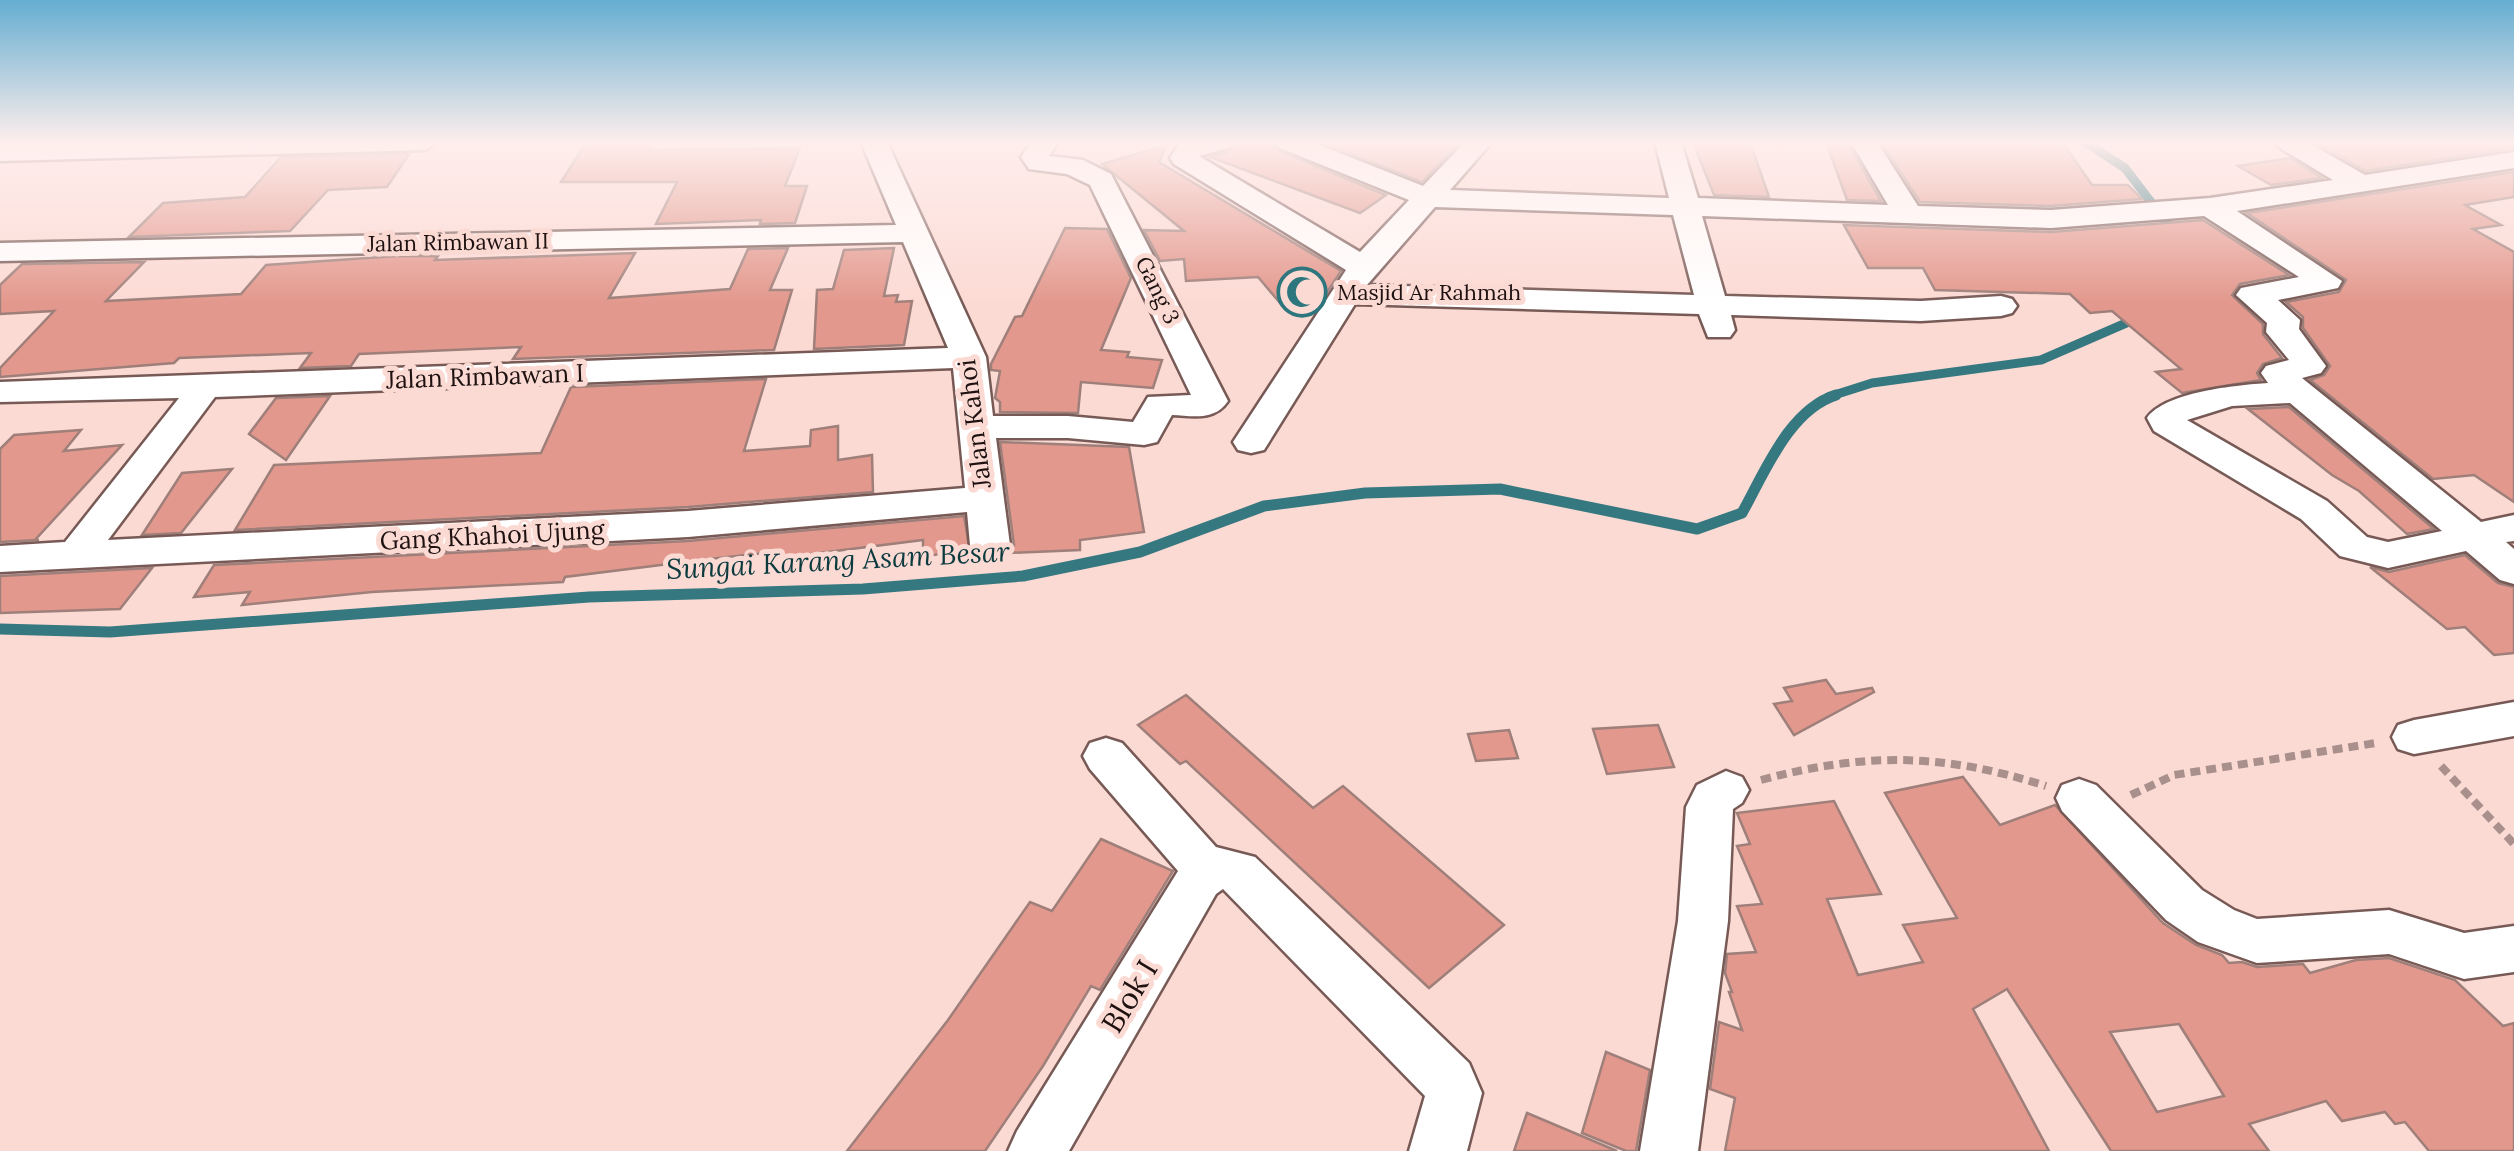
<svg xmlns="http://www.w3.org/2000/svg" width="2514" height="1151" font-family="Lora,serif">
<style>
.lines{fill:none;stroke-linecap:round;stroke-linejoin:round}
.stream-far1{stroke:#367880;stroke-width:9}
.stream{stroke:#367880;stroke-width:11}
.building{fill:#e3988d;stroke:#9e7f7a;stroke-width:2.5;fill-rule:evenodd}
.street-casing{stroke:#775a56;stroke-width:5}
.path{stroke:#a9908c;stroke-width:8;stroke-dasharray:10 6;stroke-linecap:butt}
.street{fill:#fff;fill-rule:evenodd}
.labels{text-anchor:middle;dominant-baseline:central;stroke-width:10;stroke-linejoin:round;paint-order:stroke}
.far-street-label{font-size:22px;fill:#1e1211;stroke:#fcdad4}
.far-poi-label{font-size:22px;fill:#1e1211;stroke:#fcdad4;text-anchor:start}
.street-label{font-size:25px;fill:#1e1211;stroke:#fcdad4}
.water-label{font-size:28px;font-style:italic;fill:#0b3a3f;stroke:#fcdad4}
.near-street-label{font-size:30px;fill:#1e1211;stroke:#fcdad4}
</style>
<rect width="100%" height="100%" fill="#fcdad4"/>
<g class="lines">
<g class="stream-far1">
<path d="M2085,142L2125,168L2176,235"/>
<path d="M1828,397L1872,383L2041,360L2140,317"/>
</g>
<path class="stream" d="M0,629L110,632L589,597L863,589L1023,576L1140,552L1264,506L1365,493L1500,489L1697,529L1742,513C1765,472 1789,410 1836,395"/>
</g>
<g class="building">
<path d="M654,142L650,150L800,148L785,186H807L795,223L760,224L761,220L656,224L677,182H561L586,143Z"/>
<path d="M1236,142H1272L1279,151L1386,195L1360,213L1210,157L1229,152Z"/>
<path d="M1321,142H1460L1422,182Z"/>
<path d="M1693,142H1750L1769,197L1714,195Z"/>
<path d="M1826,142H1847L1881,201L1847,200Z"/>
<path d="M1881,142H2062L2092,185H2128L2142,199L2051,206L1920,202Z"/>
<path d="M2314,142H2514V148L2366,171Z"/>
<path d="M1167,145L1159,162L1341,271L1314,312L1286,310L1258,277L1186,281L1184,259L1160,261L1144,230L1184,231L1102,164Z"/>
<path d="M409,154L387,187L328,190L290,231L129,237L163,203L245,197L281,157Z"/>
<path d="M2290,158L2322,178L2271,185L2238,166Z"/>
<path d="M2514,172V197L2465,205L2501,225L2473,229L2514,252V502L2474,475L2433,479L2310,380L2324,375L2330,366L2303,328V317L2286,302L2339,292L2346,280L2247,213Z"/>
<path d="M2203,220L2289,275L2240,284L2232,295L2263,324V334L2282,358L2263,364L2257,373L2261,380L2182,393L2156,372L2181,369L2112,311L2090,313L2070,294L1935,290L1923,268H1868L1844,225L2051,232Z"/>
<path d="M1065,228L1107,229L1131,278L1101,350L1129,352L1127,357L1162,360L1153,388L1081,382L1078,413L1000,412V402L995,398L1000,371L991,370V364L1015,317L1022,316Z"/>
<path d="M788,248L770,290H792L774,350L513,359L521,347L359,354L351,366L300,368L311,353L179,358L174,363L0,377V368L54,311L0,314V285L22,264L144,262L106,301L241,294L266,265L396,256H438L435,260L635,253L609,298L730,289L748,249Z"/>
<path d="M894,248L884,296L898,295L896,302L912,301L904,345L814,349L817,290L833,289L844,250Z"/>
<path d="M766,379L744,451L810,446L811,430L838,426V460L872,455L873,492L688,507L235,530L274,465L541,453L571,387Z"/>
<path d="M330,396L286,460L249,434L276,398Z"/>
<path d="M2289,407L2434,529L2407,534L2359,491L2332,475L2248,409Z"/>
<path d="M81,430L64,451L122,445L35,540H39L0,542V449L14,435Z"/>
<path d="M1000,442L1129,447L1144,532L1080,540V550L1009,553L1014,545Z"/>
<path d="M232,469L181,533L142,535L182,473Z"/>
<path d="M964,516L970,551L923,556V540L772,559L773,552L701,560L565,577L563,582L372,592L242,605L250,592L194,597L214,565L688,541Z"/>
<path d="M2465,555L2498,583L2514,587V653L2494,655L2465,627L2447,629L2370,567L2389,572Z"/>
<path d="M152,568L120,609L0,613V576Z"/>
<path d="M1826,680L1836,694L1872,688L1874,692L1794,735L1774,704L1792,701L1784,688Z"/>
<path d="M1186,695L1313,808L1343,786L1504,925L1429,988L1186,761L1180,764L1138,725Z"/>
<path d="M1658,725L1674,767L1607,774L1593,729Z"/>
<path d="M1509,730L1518,758L1476,761L1468,734Z"/>
<path d="M1963,777L2000,825L2055,805L2163,923L2196,945L2222,955L2229,963L2242,962L2257,967L2303,964L2310,973L2356,960L2389,958L2455,980L2503,1026L2514,1023V1151H2429L2405,1122L2395,1124L2385,1112L2342,1121L2326,1101L2249,1124L2269,1151H2111L2007,989L1973,1009L2049,1151H1725L1735,1098L1710,1089L1719,1022L1742,1030L1729,992H1732L1725,973L1727,954L1756,952L1737,906L1762,904L1737,846L1750,844L1737,813L1834,801L1881,894L1827,899L1858,975L1923,962L1903,925L1957,918L1885,793ZM2179,1024L2224,1096L2157,1112L2110,1032Z"/>
<path d="M1101,839L1173,871L1100,990L1091,986L1043,1066L985,1151H847L948,1020L1030,902L1052,911Z"/>
<path d="M1606,1052L1650,1070L1636,1151H1626L1582,1133Z"/>
<path d="M1527,1113L1617,1151H1514Z"/>
</g>
<g class="lines">
<g class="street-casing">
<g id="street">
<path d="M130,142H438L425,150L0,161V145Z"/>
<path d="M861,142H887L986,357L993,416H1068L1133,422L1148,397L1191,395L1090,185L1067,174L1029,169L1021,157L1032,142H1058L1049,156L1083,160L1111,174L1228,401C1215,421 1193,416 1172,415L1157,442L1144,445L1068,438H996L1010,545L1004,554L990,558L976,554L970,545L967,512L688,537L0,572V546L65,542L179,398L0,402V382L948,348L903,242L0,261V243L896,225ZM953,368L965,488L688,511L108,540L215,397Z"/>
<path d="M1190,142H1232L1228,148L1199,156L1360,252L1409,200L1280,148L1276,142H1312L1423,186L1465,142H1492L1450,190L1669,198L1655,142H1681L1698,198L1888,205L1851,142H1877L1918,206L2051,210L2210,198L2333,180L2280,148L2276,142H2307L2365,175L2514,152V168L2237,211L2342,281L2338,288L2278,300L2300,320L2299,329L2326,366L2321,373L2302,378L2481,522L2514,515V541L2506,542L2514,549V584L2500,580L2466,551L2388,568L2340,556L2301,519L2154,431L2147,418C2165,392 2237,385 2268,383L2261,373L2266,366L2289,360L2266,332L2267,323L2236,295L2241,288L2299,277L2204,216L2051,228L1702,216L1725,296L1921,301L2001,296L2012,299L2017,306L2012,313L2001,316L1921,321L1731,315L1735,330L1730,337H1708L1699,314L1355,304L1264,450L1251,453L1238,450L1233,442L1346,270L1174,164L1170,158L1179,144ZM1435,207L1673,215L1694,295L1367,285ZM2290,403L2442,531L2388,542L2367,537L2327,501L2187,420L2232,406Z"/>
<path d="M2514,702V736L2414,754L2398,749L2392,737L2398,725L2414,720Z"/>
<path d="M1106,738L1122,743L1216,847L1255,857L1469,1063L1482,1093L1467,1151H1409L1425,1096L1223,889L1216,894L1069,1151H1008L1017,1131L1178,871L1090,769L1083,756L1090,743Z"/>
<path d="M1726,771L1742,777L1749,790L1742,803L1733,809L1728,921L1698,1151H1640L1678,921L1686,807L1697,785Z"/>
<path d="M2079,779L2096,785L2202,890L2234,910L2257,919L2389,910L2464,933L2514,926V972L2464,979L2389,954L2257,963L2198,942L2166,920L2062,811L2056,798L2062,785Z"/>
</g>
</g>
<g class="path">
<path d="M2441,766L2514,844"/>
<path d="M1761,780C1865,752 1943,753 2046,786"/>
<path d="M2131,795L2174,775L2376,743"/>
</g>
<use href="#street" class="street"/>
</g>
<linearGradient id="sky" x2="0" y2="1"><stop stop-color="#65aed1"/><stop offset="0.47" stop-color="#feeeec"/><stop offset="1" stop-color="#feeeec" stop-opacity="0"/></linearGradient>
<rect width="2514" height="303" fill="url(#sky)"/>
<defs>
<g id="mosque-ring" transform="scale(2.5)"><circle r="9.5" fill="#fcdad4" stroke="#2d767e" stroke-width="1.5"/><path d="M3.5-4.9A6 6 0 1 0 3.5 4.9A5 5 0 1 1 3.5-4.9Z" fill="#2d767e"/></g>
</defs>
<g fill-rule="evenodd">
<use href="#mosque-ring" x="1302" y="292"/>
</g>
<g class="labels">
<g class="far-street-label">
<text transform="translate(458 242) rotate(-1)">Jalan Rimbawan II</text>
<text transform="translate(1158 290) rotate(64)">Gang 3</text>
</g>
<g class="far-poi-label">
<text x="1337" y="292">Masjid Ar Rahmah</text>
</g>
<g class="street-label">
<text transform="translate(485 376) rotate(-2)">Jalan Rimbawan I</text>
<text transform="translate(974 424) rotate(-97)">Jalan Kahoi</text>
<text transform="translate(492 535) rotate(-3)">Gang Khahoi Ujung</text>
</g>
<g class="water-label">
<text transform="translate(838 560) rotate(-3)">Sungai Karang Asam Besar</text>
</g>
<g class="near-street-label">
<text transform="translate(1129 996) rotate(-59)">Blok I</text>
</g>
</g>
</svg>
